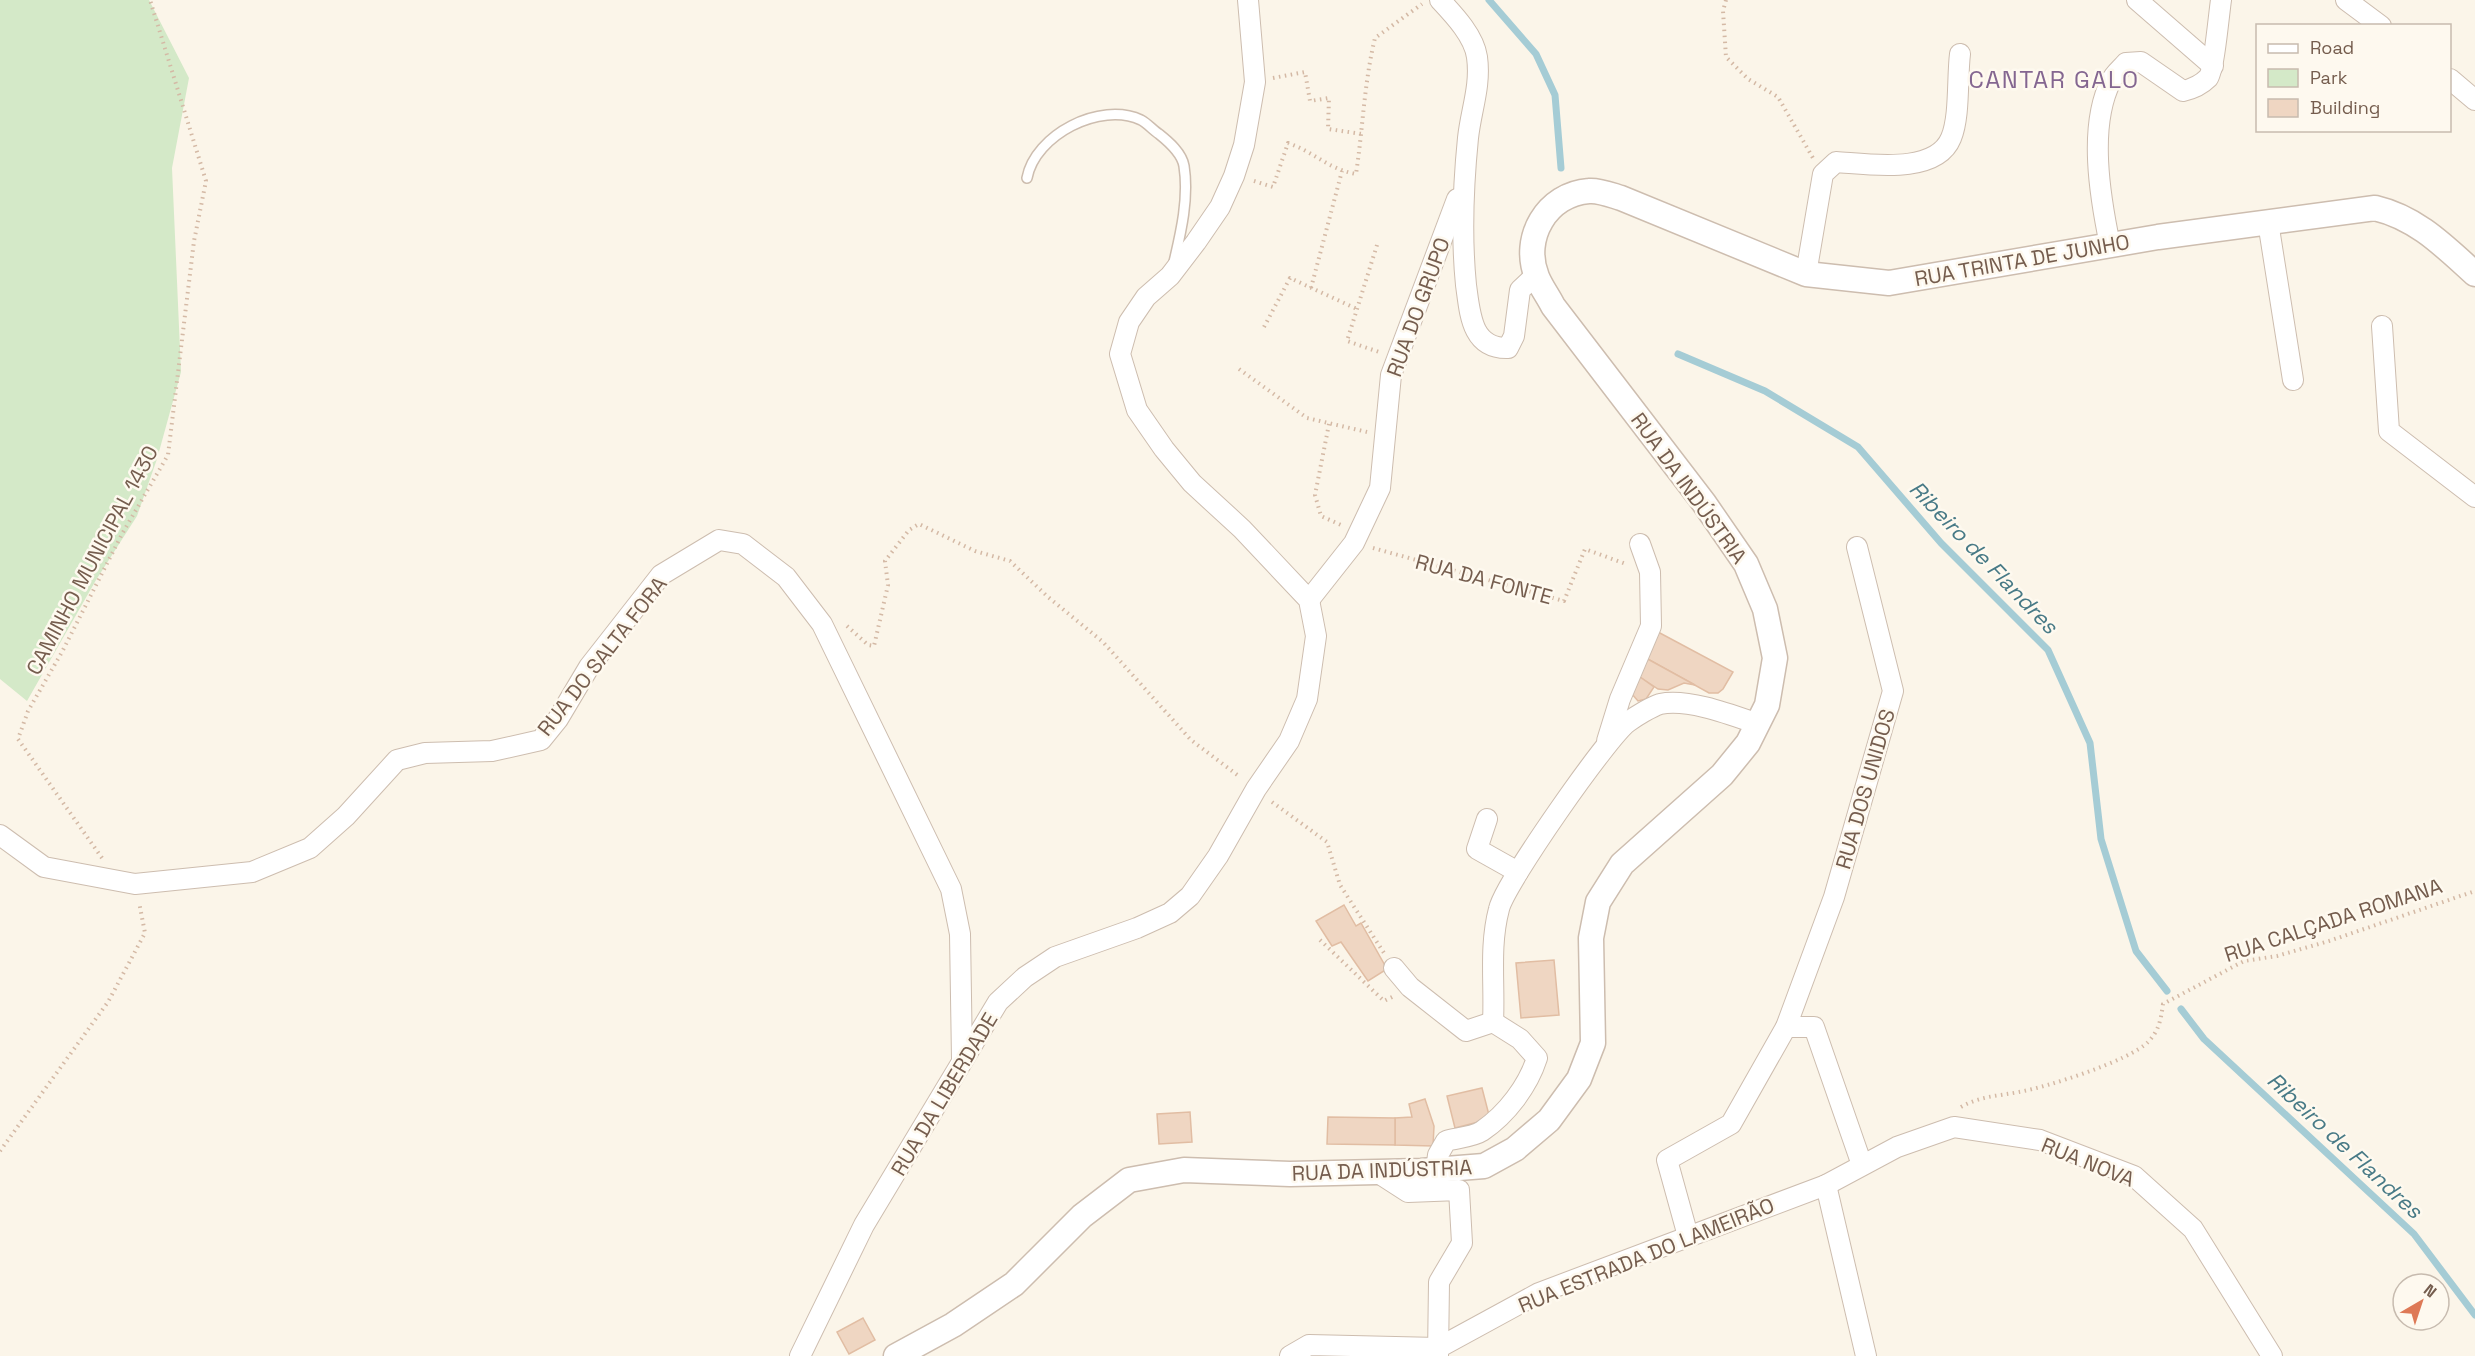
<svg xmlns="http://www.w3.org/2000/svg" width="2475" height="1356" font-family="'Space Grotesk',sans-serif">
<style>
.green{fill:#d4e9c8}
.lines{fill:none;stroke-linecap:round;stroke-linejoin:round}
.stream{stroke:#a5ccd5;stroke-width:7}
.building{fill:#efd6c2;stroke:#e1bda3;stroke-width:1.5}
.service-casing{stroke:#cdbdaf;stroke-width:12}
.minor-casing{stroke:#cdbdaf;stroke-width:22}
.tertiary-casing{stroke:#cdbdaf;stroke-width:27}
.path{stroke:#d4b9a5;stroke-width:4;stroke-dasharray:1.5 4.5;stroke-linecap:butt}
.service{stroke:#fff;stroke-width:9}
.minor{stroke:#fff;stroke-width:20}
.tertiary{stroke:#fff;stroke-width:24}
.labels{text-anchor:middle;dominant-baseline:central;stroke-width:5;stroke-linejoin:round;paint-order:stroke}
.street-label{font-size:21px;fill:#755d4e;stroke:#fef9ef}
.water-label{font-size:22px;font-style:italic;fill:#487a86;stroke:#fef9ef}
.quarter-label{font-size:24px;letter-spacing:1.5px;fill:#846690;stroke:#fef9ef}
</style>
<rect width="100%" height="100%" fill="#fbf5e9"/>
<path class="green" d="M0,0H149L189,78L172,168L181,372L157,459L137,516L96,580L27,701L0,679Z"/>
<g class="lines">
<g class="stream">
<path d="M1489,0L1536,54L1555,95L1561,168"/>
<path d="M1678,354L1765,391L1858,447L1941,543L2048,650L2090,743L2101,839L2136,951L2167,991"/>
<path d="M2181,1009L2204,1039L2414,1234L2475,1315"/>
</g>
</g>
<g class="building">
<path d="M1658,632L1733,672L1723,689L1718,693H1709L1644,657Z"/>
<path d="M1644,657L1695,685L1684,683L1668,690L1658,689L1640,677Z"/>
<path d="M1640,677L1654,687L1646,699L1638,701L1631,693Z"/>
<path d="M1344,905L1356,926L1361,923L1387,969L1368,981L1341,942L1332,946L1316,921Z"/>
<path d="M1554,960L1559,1015L1521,1018L1516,963Z"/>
<path d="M1482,1088L1490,1119L1455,1128L1447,1096Z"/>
<path d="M1425,1099L1434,1126L1433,1146L1395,1145V1118L1412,1117L1409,1104Z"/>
<path d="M1190,1112L1192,1142L1159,1144L1157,1114Z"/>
<path d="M1328,1117L1395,1118V1145L1327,1144Z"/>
<path d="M863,1318L875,1340L849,1354L837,1332Z"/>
</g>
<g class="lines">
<g class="service-casing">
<path id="service" d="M1027,178C1035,135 1100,101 1141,120C1147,123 1153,130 1159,134C1169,142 1182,153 1184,166C1189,198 1181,232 1174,262"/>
</g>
<g class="minor-casing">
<g id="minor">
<path d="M1440,0C1454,15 1474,36 1477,57C1481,86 1471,110 1468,138C1463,188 1461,235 1466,285C1470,313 1471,349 1508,348L1514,336L1520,290L1536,275"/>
<path d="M2137,0L2213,66"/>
<path d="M2346,0L2381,26"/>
<path d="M2450,79L2475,100"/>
<path d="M2268,222L2293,380"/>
<path d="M2110,245C2100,197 2088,126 2111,81C2114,74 2121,69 2126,63L2141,62L2183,91C2192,89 2201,85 2208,78C2214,71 2219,13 2221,0"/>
<path d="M1806,274L1823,174L1836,162C1869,164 1936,175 1951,138C1960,117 1957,78 1960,54"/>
<path d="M2382,326L2389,431L2475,497"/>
<path d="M1309,600L1354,543L1380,488L1391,375L1457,199"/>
<path d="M1607,741L1620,699L1651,626L1650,572L1640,544"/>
<path d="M1487,819L1477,849L1518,872"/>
<path d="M0,835L44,867L135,884L252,872L310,848L346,816L397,760L425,753L492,751L541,740L558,719L589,667L661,575L719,540L743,544L786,577L822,624L951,889L960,934L962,1059"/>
<path d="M1394,968L1410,987L1466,1031L1493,1022"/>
<path d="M1493,1022C1495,984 1489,947 1499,909C1504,885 1608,736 1628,722C1636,716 1651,707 1660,704C1688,698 1732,715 1758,724"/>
<path d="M1786,1027H1814L1862,1165"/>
<path d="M1436,1170L1438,1155L1446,1141C1456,1138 1473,1137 1482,1131C1507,1114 1528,1086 1537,1058L1520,1039L1493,1022"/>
<path d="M1377,1172L1408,1192L1459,1190L1462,1243L1439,1282L1438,1356"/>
<path d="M1826,1185L1866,1356"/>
<path d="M1688,1236L1667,1160L1731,1124L1786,1027L1834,897L1893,691L1857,547"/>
<path d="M800,1356L864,1225L998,1002L1025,977L1055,957L1137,928L1170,913L1190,896L1218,856L1256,789L1289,741L1307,699L1316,636L1309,600L1242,529L1192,483L1164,449L1137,410L1120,354L1129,322L1146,297L1170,276L1196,242L1220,207L1234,176L1244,145L1255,82L1248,0"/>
<path d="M1290,1356L1309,1345L1438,1348L1539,1293L1826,1185L1897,1147L1954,1127L2040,1140L2134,1176L2193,1229L2272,1356"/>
</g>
</g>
<g class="tertiary-casing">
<path id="tertiary" d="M896,1356L953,1325L1014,1284L1082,1216L1129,1180L1184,1170L1290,1174L1421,1171L1484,1166L1515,1149L1549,1120L1579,1079L1593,1043L1591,938L1598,902L1622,864L1722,775L1748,743L1767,705L1775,658L1765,609L1746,564L1704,503L1553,306C1548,296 1541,287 1537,277C1521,238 1547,194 1589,191C1599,190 1611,195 1621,198L1806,274L1889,283L2158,237L2375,208C2417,218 2444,246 2475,274"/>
</g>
<g class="path">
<path d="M1726,0L1723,11L1726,57L1748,79L1778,97L1813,158"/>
<path d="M1273,78L1305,72L1310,101L1329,98L1328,129L1362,134"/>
<path d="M1254,181L1273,187L1288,143C1314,152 1328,169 1356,174C1363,128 1364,83 1375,38L1422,4"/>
<path d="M1377,245L1347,341L1379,352"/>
<path d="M1311,288L1342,171"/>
<path d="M1264,327L1290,278L1357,309"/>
<path d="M1239,369L1307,418L1367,432"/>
<path d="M1329,424L1315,495L1321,516L1341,525"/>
<path d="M1373,548L1564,601L1585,549L1626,564"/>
<path d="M847,626L868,645L874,646L888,585L885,561L909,530L919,524L975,551L1010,561L1048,597L1103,642L1191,740L1240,777"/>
<path d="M1272,802L1327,842L1340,885L1384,953"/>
<path d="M102,858L18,739L28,711L62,652L122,534L168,455L194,241L206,181L150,0"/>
<path d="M1320,940L1384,1001L1394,996"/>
<path d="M1961,1107C1980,1096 1998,1096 2019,1092C2047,1087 2129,1061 2148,1042C2159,1031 2161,1019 2163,1004L2244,961L2277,956L2329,941L2475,891"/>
<path d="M0,1151L108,1002L145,933L139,902"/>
</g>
<use href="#service" class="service"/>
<use href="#minor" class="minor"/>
<use href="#tertiary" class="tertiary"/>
</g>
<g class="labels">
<g class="street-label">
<text transform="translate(2022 260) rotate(-10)">RUA TRINTA DE JUNHO</text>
<text transform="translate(1418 307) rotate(-70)">RUA DO GRUPO</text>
<text transform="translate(1689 488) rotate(54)">RUA DA INDÚSTRIA</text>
<text transform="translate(92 560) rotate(-62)">CAMINHO MUNICIPAL 1430</text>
<text transform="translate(1484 579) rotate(15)">RUA DA FONTE</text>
<text transform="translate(602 656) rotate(-52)">RUA DO SALTA FORA</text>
<text transform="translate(1865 789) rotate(-74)">RUA DOS UNIDOS</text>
<text transform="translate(2333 920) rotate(-18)">RUA CALÇADA ROMANA</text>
<text transform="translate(944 1094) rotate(-59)">RUA DA LIBERDADE</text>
<text transform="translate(2088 1162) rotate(22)">RUA NOVA</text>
<text transform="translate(1382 1170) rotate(-2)">RUA DA INDÚSTRIA</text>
<text transform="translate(1646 1255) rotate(-22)">RUA ESTRADA DO LAMEIRÃO</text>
</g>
<g class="water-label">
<text transform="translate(1984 557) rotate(46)">Ribeiro de Flandres</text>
<text transform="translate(2345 1145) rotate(43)">Ribeiro de Flandres</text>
</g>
<g class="quarter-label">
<text x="2054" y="79">CANTAR GALO</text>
</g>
</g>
<rect x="2256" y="24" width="195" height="108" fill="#fef9ef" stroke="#c7bbaf" stroke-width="1.5"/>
<rect x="2268" y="44" width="30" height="9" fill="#ffffff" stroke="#c7bbaf" stroke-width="1.5"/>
<text x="2310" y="54" font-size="18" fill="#755d4e">Road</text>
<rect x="2268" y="69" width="30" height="18" fill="#d4e9c8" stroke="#c7bbaf" stroke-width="1.5"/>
<text x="2310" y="84" font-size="18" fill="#755d4e">Park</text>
<rect x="2268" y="99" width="30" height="18" fill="#efd6c2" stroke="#c7bbaf" stroke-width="1.5"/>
<text x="2310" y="114" font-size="18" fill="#755d4e">Building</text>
<g transform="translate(2421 1302) rotate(39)"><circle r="28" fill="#fef9ef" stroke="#c7bbaf" stroke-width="1.5"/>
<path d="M0-4.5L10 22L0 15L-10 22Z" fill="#de7956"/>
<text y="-9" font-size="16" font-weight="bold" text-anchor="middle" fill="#755d4e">N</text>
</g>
</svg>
